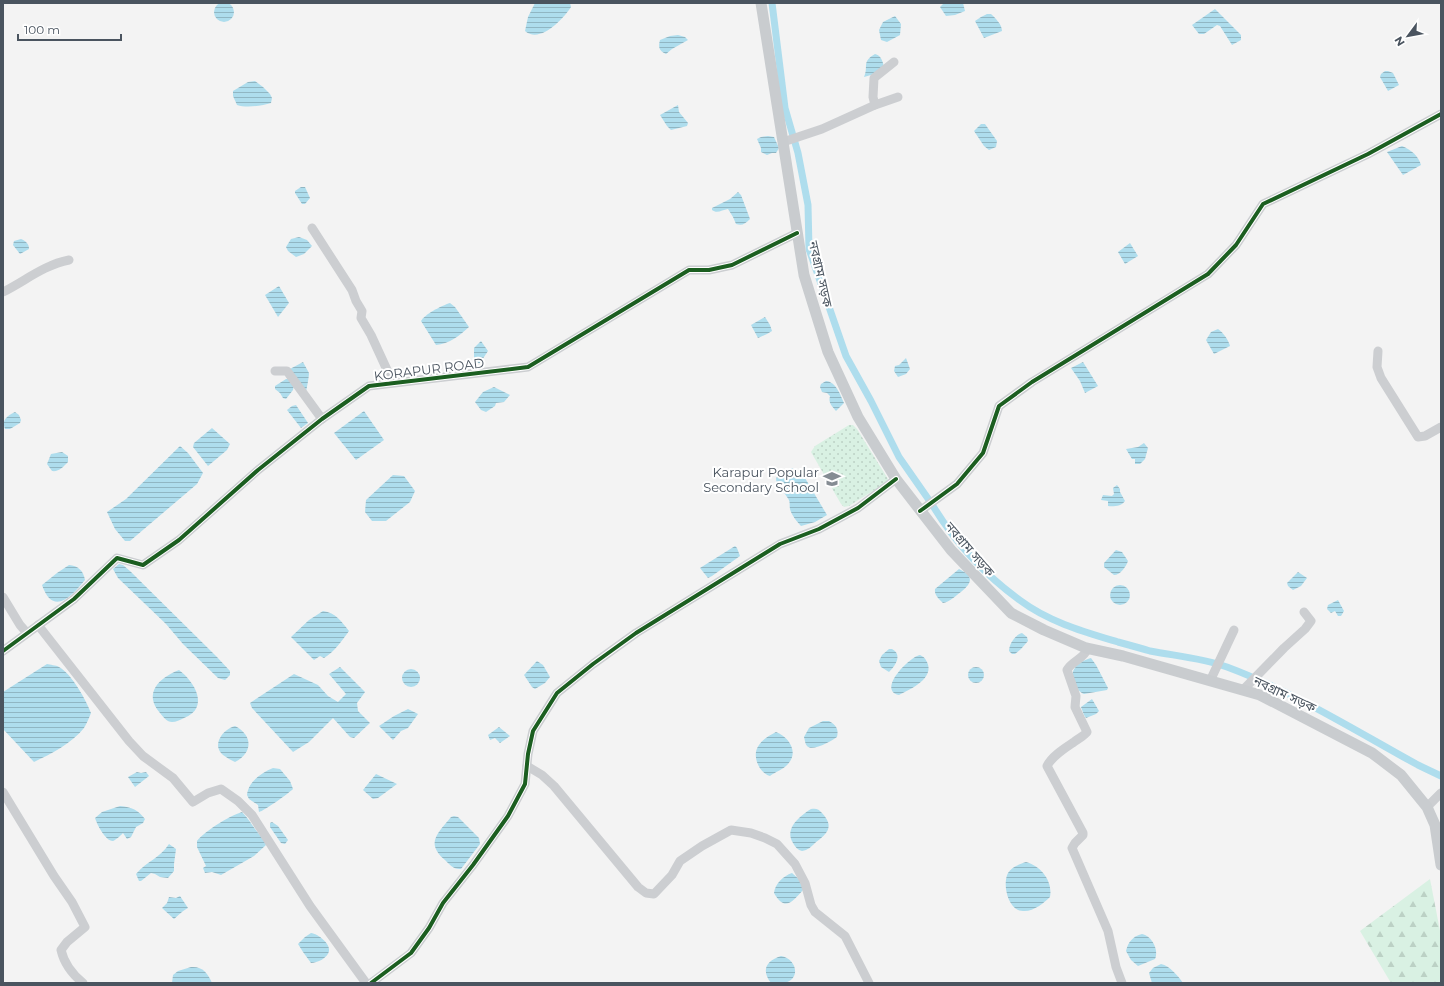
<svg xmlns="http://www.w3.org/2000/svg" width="1444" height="986" font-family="Montserrat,'Noto Sans Bengali',sans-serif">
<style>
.forest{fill:url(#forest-firs)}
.park{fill:url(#park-dots)}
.water{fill:url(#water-rules)}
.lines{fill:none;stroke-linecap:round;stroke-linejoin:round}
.canal{stroke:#aedded;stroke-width:7}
.minor{stroke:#ccced1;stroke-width:9}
.major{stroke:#c9cccf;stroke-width:11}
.cycleway-casing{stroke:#fff;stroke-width:6}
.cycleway{stroke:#1b5e20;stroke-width:4}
.labels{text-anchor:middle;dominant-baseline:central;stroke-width:4;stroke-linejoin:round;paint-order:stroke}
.street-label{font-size:13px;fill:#4a545f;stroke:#fff}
.poi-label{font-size:13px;fill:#4a545f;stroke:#fff;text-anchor:end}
</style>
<defs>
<pattern id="forest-firs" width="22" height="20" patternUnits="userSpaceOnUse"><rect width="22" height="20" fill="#d9f1e3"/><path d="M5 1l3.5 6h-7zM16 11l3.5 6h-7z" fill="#bcd1c5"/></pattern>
<pattern id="park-dots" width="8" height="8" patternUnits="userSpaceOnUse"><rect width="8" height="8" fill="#d9f1e3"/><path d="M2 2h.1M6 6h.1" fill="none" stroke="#bcd1c5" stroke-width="1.8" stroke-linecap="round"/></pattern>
<pattern id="water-rules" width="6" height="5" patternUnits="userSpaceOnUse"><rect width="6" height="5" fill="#aedded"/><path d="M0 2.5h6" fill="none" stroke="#90b6c3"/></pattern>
</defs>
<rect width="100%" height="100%" fill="#f3f3f3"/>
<path class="forest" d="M1430,879L1441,936V983H1391L1360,931Z"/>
<path class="park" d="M849,425H853L857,429L888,479L887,482L849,506L844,507L841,504L811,452L815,446Z"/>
<g class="water">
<circle cx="224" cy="12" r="10"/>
<path d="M535,3H570L571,7C563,19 540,44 525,31L528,17Z"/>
<path d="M944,3H963L965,11L955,15L946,16L940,7Z"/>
<path d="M1215,9L1241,35V40L1232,45L1220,26L1217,25L1204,34H1199L1192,25Z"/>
<path d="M987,14H991C995,18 1002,24 1002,31L984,38L975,21L981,17Z"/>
<path d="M895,16L901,24L900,35L887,42L881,40L879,30L883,22Z"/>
<path d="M678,35L685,37L688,40L672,49L666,54C659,51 658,47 660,40L670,36Z"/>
<path d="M875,54C881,55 883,62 884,67L876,76L871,75L864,77C869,66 861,62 875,54Z"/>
<path d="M1385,71H1388L1393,73L1399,85L1388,91L1380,77L1381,74Z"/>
<path d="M255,81L263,87L270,94L272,98L271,103C262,106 246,108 237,105L233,96V91L248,82Z"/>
<path d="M678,105L679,112L688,123L687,126L671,130L667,126L660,115Z"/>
<path d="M981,124H985L997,141L996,147L989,150L984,146L974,131Z"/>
<path d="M768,136L774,137L779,148L776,153H772L767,155L761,152V148L757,139L761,137Z"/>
<path d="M1402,146C1411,150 1418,155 1421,165L1403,175L1387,152Z"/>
<path d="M301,187H305L310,198L305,204H302L295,193V191Z"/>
<path d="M738,192L741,195L750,219C745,224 742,226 736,224L733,217L728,209C722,210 717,214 712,210V208L730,199Z"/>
<path d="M299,237L307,240L312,246L304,254L296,257L288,251L286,247L291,239Z"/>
<path d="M21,239C26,241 29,244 29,249L20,254L13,245L14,241Z"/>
<path d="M1130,243L1138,256L1125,264L1118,252Z"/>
<path d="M279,286L289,303L278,317L265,295Z"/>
<path d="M450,303L455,307L469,327C459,336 449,344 436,345L421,321C425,314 441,306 450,303Z"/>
<path d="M765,317L770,325L772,331L767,334L758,338L751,325Z"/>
<path d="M1218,329C1223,332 1229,341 1230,346L1214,354L1206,340L1211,332Z"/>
<path d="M481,341L488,351L480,363H478L474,360V348Z"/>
<path d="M906,358L910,369L906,374L898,377L894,371L895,366L899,365Z"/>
<path d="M303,362L309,373C309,376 307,388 306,391L290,369Z"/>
<path d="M1083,362L1098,386L1085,393L1080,381L1071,368Z"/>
<path d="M286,379H289L294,385L293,390L286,399L283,398L280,393L275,389V386Z"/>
<path d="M826,381C836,382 840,394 844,403L836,411C832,406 828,403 830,396L827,393L822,392L820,387L821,384Z"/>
<path d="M494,387L510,395L504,402L496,403L495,406L486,412L481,410L475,402L483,392Z"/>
<path d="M296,405L308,423L301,428L287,410L292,406Z"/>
<path d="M364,411L384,440L356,460L334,433Z"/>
<path d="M15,412L19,415L21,420L20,423L10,429H5C1,420 7,416 15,412Z"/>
<path d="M212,428L230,444L227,450L208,466L193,447L194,443Z"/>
<path d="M1144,443L1148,448L1145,459L1140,464H1135V459H1132L1126,449L1138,447Z"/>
<path d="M180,446L188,453L203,473L197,484L130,541H125L115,529L107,512L126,499Z"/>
<path d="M62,452L68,456V462C63,467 59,472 52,471L47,464L51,454Z"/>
<path d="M792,468L805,478L827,515L815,522L801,526C797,522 791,514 790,509C789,504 791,502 787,497C783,490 776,487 776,478L785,471Z"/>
<path d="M393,475L404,476L415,491L410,502L386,521H372L365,512L366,500Z"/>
<path d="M1117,485L1120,489V492L1125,501C1122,506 1113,507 1108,506V501L1101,500L1103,495L1112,496L1114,494L1113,488Z"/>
<path d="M735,546L737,548L740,556L712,576L708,578L700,568Z"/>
<path d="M1116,550L1122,552L1128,561C1126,567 1120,575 1114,575L1104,567V563Z"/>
<path d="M119,564L123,565L130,571L217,657L230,671V675L225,680L218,678L183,644L166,624L118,578L113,569Z"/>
<path d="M69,565C78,566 83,570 85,580C72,596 53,617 42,585L57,573Z"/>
<path d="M959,569C978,578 969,586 957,595C953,598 949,602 943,603C939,599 934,595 935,589Z"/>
<path d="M1298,572L1307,578L1301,586L1293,590L1288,586L1287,583Z"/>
<circle cx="1120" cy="595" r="10"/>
<path d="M1338,600L1344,611L1341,616H1338L1335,611L1331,613L1327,609L1328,605Z"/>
<path d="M323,611C336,613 341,621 349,631C342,641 334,652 324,658L320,656L314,660L291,637L309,620Z"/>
<path d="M1022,633L1027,637L1028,641L1021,649L1015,654H1012L1009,651C1009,644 1015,635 1022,633Z"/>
<path d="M889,649H892C903,655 895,666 889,672L881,667L879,661L882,655Z"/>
<path d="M920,655C924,657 925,658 927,662C935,678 911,689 899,695C877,690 909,657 920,655Z"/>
<path d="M1091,658L1096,665L1108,688L1107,690L1084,694C1079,692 1078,689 1075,684C1068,671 1077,662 1091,658Z"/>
<path d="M537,661L543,665L550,677L545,683L535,689L532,687L524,675Z"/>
<path d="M47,664C50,665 56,665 59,667C72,674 86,700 91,713C89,718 87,723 84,728C72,743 51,754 34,762L3,729V692Z"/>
<circle cx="976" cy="675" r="8"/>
<path d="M340,667L365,692L357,703L358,711L370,723L354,738L350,737L333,718L309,742L293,752L252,708L250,703L294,674L318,685L328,696L338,702L346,694L329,674Z"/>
<circle cx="411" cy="678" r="9"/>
<path d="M179,670C195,682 210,708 184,718C180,720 176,722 172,722C167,722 163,717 160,713C143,693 159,678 179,670Z"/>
<path d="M1092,699L1099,711L1096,714L1086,718L1084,715L1081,707Z"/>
<path d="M408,709L418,714L408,728L401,731L393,740L379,726L394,716Z"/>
<path d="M823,721H829C836,725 839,729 837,737C832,741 812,752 807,746C805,744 805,740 804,737L809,728Z"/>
<path d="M235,726C253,735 253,753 235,762C231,760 227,758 223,755C211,745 223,729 235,726Z"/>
<path d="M499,727L510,736L500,743L495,738L490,740L488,735Z"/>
<path d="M776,732C789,737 799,752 788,764C784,769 775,772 770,776C759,773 751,755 759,745C763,739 770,735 776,732Z"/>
<path d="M273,768L280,769L290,781L293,789C289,793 264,811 259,812L258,805L249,799L247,795C248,782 261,773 273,768Z"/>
<path d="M137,772L141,773L146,772L149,776L135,787L128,777Z"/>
<path d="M376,774L397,784L378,798L373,799L363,790Z"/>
<path d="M120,806C132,807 138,810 145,819L143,823L136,827L131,837L127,839L123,833C121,835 116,840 113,841C105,841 97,824 95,818L102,812Z"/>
<path d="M811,809C816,808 819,809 822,813C835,827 827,834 815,843C811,847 808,850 802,851C798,850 795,847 793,843C784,828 800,816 811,809Z"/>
<path d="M242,812C249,819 253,827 259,834C262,838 265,840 266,845L254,856L221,875L212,872L205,873L203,868L206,866L197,847V841C205,831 229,816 242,812Z"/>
<path d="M454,816L458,817L479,838L480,844L461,869C454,870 449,864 445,860C425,843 438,833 451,817Z"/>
<path d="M272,822L278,826L288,840L285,844L281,843L270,827V823Z"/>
<path d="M169,844L176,849L174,864V871L168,878L160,877L155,874L151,873L141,881H139L136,874C147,861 160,858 169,844Z"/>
<path d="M1026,862C1041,866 1053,881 1050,897C1044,903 1033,912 1023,911C1008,911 1002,884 1008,873C1012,867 1020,864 1026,862Z"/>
<path d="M792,873L802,882L803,890C792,902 785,912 774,893C775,884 783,876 792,873Z"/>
<path d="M180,896L188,908C182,911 179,915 174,919L162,908L167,903L169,897L176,898Z"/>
<path d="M311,933C318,934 330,943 329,951C328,958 317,963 311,963L303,952L298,944L305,937Z"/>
<path d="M1142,934C1152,936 1159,950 1155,959L1138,966L1131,960L1126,951C1128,942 1133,936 1142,934Z"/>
<path d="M781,956C796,958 802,979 784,983C780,984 775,983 771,983C761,970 766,961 781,956Z"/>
<path d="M1161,964C1170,966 1178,976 1183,983H1152L1149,973L1153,968Z"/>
<path d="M191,967C202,966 208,973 212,983H172L173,975L178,971Z"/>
</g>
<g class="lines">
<g class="canal">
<path d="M772,3L785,108L798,153L808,205L809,249L846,356L871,401L899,457L929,500"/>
<path d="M933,506C955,542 986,576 1021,601C1049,622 1085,632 1118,642C1129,645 1140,648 1150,651C1176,656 1202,658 1227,667C1294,692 1356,731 1418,765L1441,776"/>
</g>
<g class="minor">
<path d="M875,105L873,97L874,78L894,62"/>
<path d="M783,142L822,129L875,105L898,97"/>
<path d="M312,228L352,290L356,301L362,311L361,318L371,335L388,372L390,383"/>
<path d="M3,292C25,281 44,265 69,260"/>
<path d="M1378,351L1377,367L1381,378L1418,437L1425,436L1441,427"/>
<path d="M275,371H287L322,419"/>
<path d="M920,511L957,484L983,453L999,406L1032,382L1208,274L1236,245L1263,204L1368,154L1441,114"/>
<path d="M3,597L20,625L27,633"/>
<path d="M38,625L129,741L143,756L173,778L193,802L208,793L221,789L238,801L252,815L310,906L366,983"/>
<path d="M1088,648C1084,659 1072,661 1067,670L1076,696L1075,707L1087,732C1084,736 1079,738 1074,742C1065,748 1052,756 1047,766L1083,833V835L1075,843L1072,848L1108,931L1116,967L1122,983"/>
<path d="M3,651L74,599L117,558L143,565L179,540L258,470L322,419L369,386L528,367L689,270H709L732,265L797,233"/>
<path d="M1210,681L1234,630"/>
<path d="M1243,690L1284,648L1305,629L1311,621L1304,612"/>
<path d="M527,766L542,775L554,786L638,887L646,893L654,894L672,875L680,861L702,846L731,830L751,833L765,838L777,844L795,864L805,883L811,905L815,912L845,936L869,983"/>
<path d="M3,792L54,876L72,902L85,927L67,942L61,950C64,963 72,974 83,983"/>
<path d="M1427,807L1441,793"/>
<path d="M371,983L411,953L429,928L443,903L473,865L508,816L525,784L528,754L533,731L557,693L593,664L636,633L780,544L819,529L858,508L896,479"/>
</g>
<path class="major" d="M761,3L804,275L828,352L858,417L896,479L951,550L1011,613L1044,630L1086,648L1123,656L1260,695L1372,753L1401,775L1427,807L1435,825L1441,865"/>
<g class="cycleway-casing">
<g id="cycleway">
<path d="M920,511L957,484L983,453L999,406L1032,382L1208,274L1236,245L1263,204L1368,154L1441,114"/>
<path d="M3,651L74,599L117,558L143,565L179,540L258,470L322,419L369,386L528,367L689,270H709L732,265L797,233"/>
<path d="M371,983L411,953L429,928L443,903L473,865L508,816L525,784L528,754L533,731L557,693L593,664L636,633L780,544L819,529L858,508L896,479"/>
</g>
</g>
<use href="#cycleway" class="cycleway"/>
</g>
<defs>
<g id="school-bare" transform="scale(1.38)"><path d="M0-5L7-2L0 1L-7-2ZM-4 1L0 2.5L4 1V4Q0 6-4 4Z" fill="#858c93" stroke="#fff" stroke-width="2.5" paint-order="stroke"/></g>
</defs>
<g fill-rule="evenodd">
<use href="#school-bare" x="832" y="479"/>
</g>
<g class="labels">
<g class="street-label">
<text transform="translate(821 274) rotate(77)">নবগ্রাম সড়ক</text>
<text transform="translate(429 369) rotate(-7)">KORAPUR ROAD</text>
<text transform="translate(970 549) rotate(49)">নবগ্রাম সড়ক</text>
<text transform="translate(1285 694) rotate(25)">নবগ্রাম সড়ক</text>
</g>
<g class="poi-label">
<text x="819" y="472">Karapur Popular<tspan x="819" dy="15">Secondary School</tspan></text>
</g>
</g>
<rect width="1444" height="986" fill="none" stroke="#4a545f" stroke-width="8"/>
<g transform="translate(1408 36) rotate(238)" stroke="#ffffff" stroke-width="3" paint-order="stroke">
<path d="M0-3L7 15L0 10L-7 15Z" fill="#4a545f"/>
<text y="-6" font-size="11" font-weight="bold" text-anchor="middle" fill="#4a545f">N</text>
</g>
<path d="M18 34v6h103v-6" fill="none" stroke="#4a545f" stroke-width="2"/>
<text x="24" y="34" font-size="12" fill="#4a545f" stroke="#ffffff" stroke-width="3" paint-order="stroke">100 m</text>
</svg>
